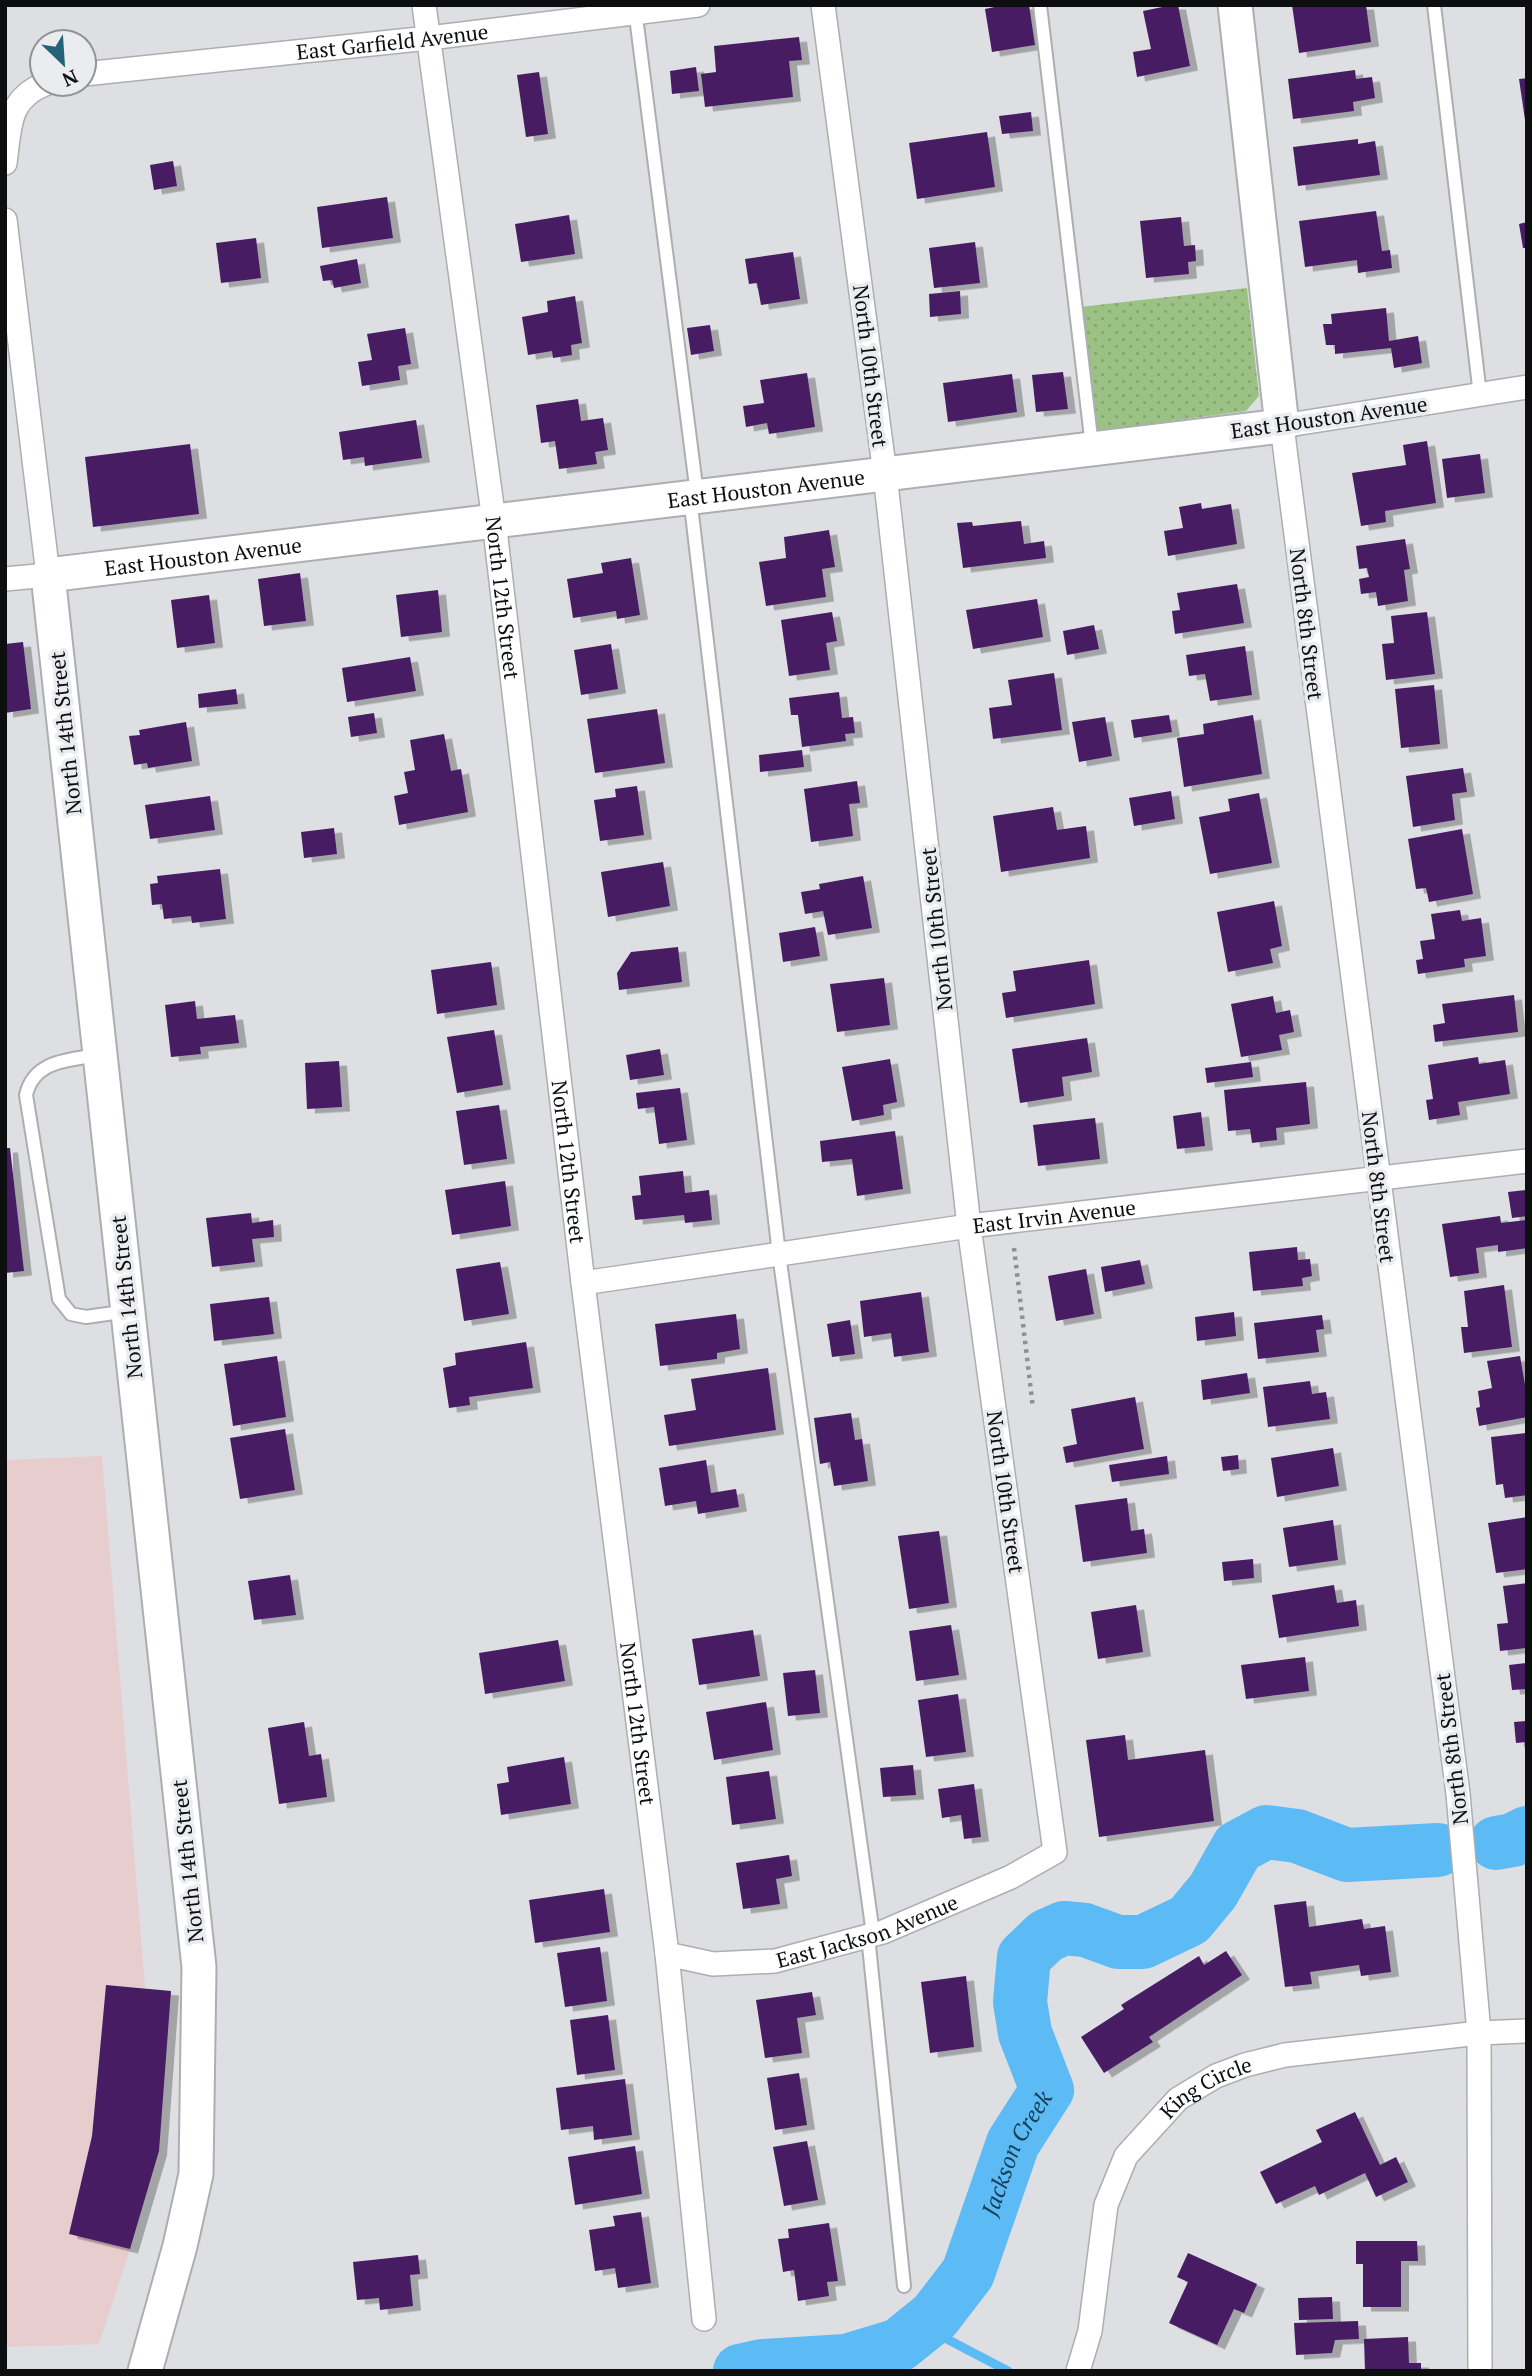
<svg xmlns="http://www.w3.org/2000/svg" width="1532" height="2376" font-family="'PT Serif',serif">
<style>
.industrial{fill:#e8cdcf}
.grass{fill:url(#grass-dots)}
.lines{fill:none;stroke-linecap:round;stroke-linejoin:round}
.stream{stroke:#5cbaf4;stroke-width:9}
.river{stroke:#5cbaf4;stroke-width:54}
.building{fill:#471d64;filter:url(#shadow)}
.lane-casing{stroke:#acaeb1;stroke-width:16}
.street-casing{stroke:#acaeb1;stroke-width:26}
.secondary-casing{stroke:#acaeb1;stroke-width:37}
.path{stroke:#8e9092;stroke-width:4.5;stroke-dasharray:3.5 5;stroke-linecap:butt}
.lane{stroke:#fff;stroke-width:12}
.street{stroke:#fff;stroke-width:23}
.secondary{stroke:#fff;stroke-width:33}
.labels{text-anchor:middle;dominant-baseline:central;stroke-width:7;stroke-linejoin:round;paint-order:stroke}
.street-label{font-size:21px;fill:#0d0e0f;stroke:#eaecef}
.water-label{font-size:23px;font-style:italic;fill:#173f57;stroke:#eaecef}
</style>
<defs>
<pattern id="grass-dots" width="8" height="8" patternUnits="userSpaceOnUse" patternTransform="scale(1.75)"><rect width="8" height="8" fill="#9bc184"/><path d="M2 2h.1M6 6h.1" fill="none" stroke="#84a571" stroke-width="1.8" stroke-linecap="round"/></pattern>
<filter id="shadow"><feDropShadow dx="8" dy="4.5" stdDeviation="0" flood-color="#0004"/></filter>
</defs>
<rect width="100%" height="100%" fill="#dddfe2"/>
<path class="industrial" d="M102,1456L145,1988L106,1985L92,2136L69,2234L130,2249L99,2344L5,2347V1460Z"/>
<path class="grass" d="M1247,288L1259,396L1246,411L1095,431L1080,307Z"/>
<g class="lines">
<g class="stream">
<path d="M922,2326L1008,2371"/>
<path d="M773,2365L775,2371"/>
</g>
<g class="river">
<path d="M1496,1843L1513,1840L1527,1833"/>
<path id="s1" d="M740,2371L763,2366L846,2361L899,2345L935,2316L968,2273L1013,2143L1047,2090L1025,2033L1020,2002L1024,1957L1046,1936L1064,1928L1085,1930L1118,1942H1143L1189,1920L1213,1891L1238,1847L1266,1832L1297,1836L1347,1855L1438,1850"/>
</g>
</g>
<g class="building">
<path d="M1004,5H1029L1035,45L992,52L985,9Z"/>
<path d="M1172,5H1178L1190,66L1137,77L1133,52L1151,49L1143,11Z"/>
<path d="M1292,5H1366L1371,42L1299,53Z"/>
<path d="M799,37L802,60L789,61L793,97L705,107L701,74L716,72L714,46Z"/>
<path d="M696,67L699,91L672,94L670,71Z"/>
<path d="M1355,70L1356,79L1372,77L1375,98L1353,102L1354,111L1293,119L1288,79Z"/>
<path d="M539,72L548,134L526,137L517,75Z"/>
<path d="M1527,78V120H1525L1519,79Z"/>
<path d="M1031,112L1033,131L1002,134L999,116Z"/>
<path d="M987,132L995,187L917,199L909,143Z"/>
<path d="M1358,139V144L1375,141L1380,175L1298,186L1293,147Z"/>
<path d="M173,161L177,186L154,190L150,165Z"/>
<path d="M387,197L393,238L322,248L317,207Z"/>
<path d="M1376,211L1382,251L1390,250L1392,268L1358,273L1357,260L1305,267L1299,221Z"/>
<path d="M569,215L575,254L521,262L515,224Z"/>
<path d="M1181,217L1184,246L1195,245L1196,261L1188,262L1189,274L1146,278L1140,221Z"/>
<path d="M1527,222V248H1523L1519,224Z"/>
<path d="M256,238L261,278L221,283L216,243Z"/>
<path d="M975,242L980,283L934,288L929,248Z"/>
<path d="M793,252L800,299L761,305L757,283L749,284L745,259Z"/>
<path d="M357,259L361,283L334,288L332,280L323,281L320,266Z"/>
<path d="M960,291L961,314L930,317L929,294Z"/>
<path d="M575,296L582,343L571,345L572,355L553,358L552,351L528,355L522,317L548,312L547,301Z"/>
<path d="M1386,308L1389,341L1418,336L1422,363L1394,368L1391,348L1335,354V345H1326L1323,324H1332L1331,314Z"/>
<path d="M710,325L714,351L691,355L687,328Z"/>
<path d="M405,328L411,364L398,366L400,380L362,386L358,362L372,360L367,334Z"/>
<path d="M1063,372L1068,409L1036,412L1032,375Z"/>
<path d="M807,373L815,427L769,434L767,423L746,427L743,406L764,403L760,380Z"/>
<path d="M1012,374L1017,412L948,422L943,383Z"/>
<path d="M578,399L581,421L603,418L608,450L595,452L597,464L559,469L555,441L541,443L536,405Z"/>
<path d="M416,420L422,458L365,466L364,457L343,460L339,432Z"/>
<path d="M1427,441L1436,503L1385,511L1386,522L1361,526L1352,473L1406,465L1403,445Z"/>
<path d="M190,444L199,514L93,527L85,457Z"/>
<path d="M1480,454L1485,493L1447,498L1442,459Z"/>
<path d="M1201,503L1202,509L1231,504L1237,544L1168,556L1164,531L1183,528L1179,507Z"/>
<path d="M1021,521L1024,544L1044,541L1046,558L963,568L957,523L972,522L973,526Z"/>
<path d="M829,530L835,567L822,569L826,597L766,606L759,562L786,558L784,537Z"/>
<path d="M1405,539L1410,569L1404,570L1408,601L1378,606L1376,592L1361,594L1359,579L1369,577L1367,568L1359,569L1356,546Z"/>
<path d="M631,558L640,615L617,619L616,611L573,618L567,579L603,573L601,563Z"/>
<path d="M300,573L306,621L264,626L258,579Z"/>
<path d="M1237,584L1244,623L1175,634L1172,611L1180,610L1177,593Z"/>
<path d="M438,590L442,632L401,637L396,595Z"/>
<path d="M209,595L215,643L177,648L171,600Z"/>
<path d="M1037,599L1043,637L973,649L966,610Z"/>
<path d="M832,612L837,641L826,643L830,670L789,676L781,620Z"/>
<path d="M1427,612L1435,674L1386,680L1382,644L1394,643L1391,616Z"/>
<path d="M1094,625L1099,649L1067,655L1063,631Z"/>
<path d="M23,642L31,709L5,713V644Z"/>
<path d="M611,644L618,689L581,695L574,650Z"/>
<path d="M1245,646L1252,695L1210,701L1205,674L1189,676L1186,655Z"/>
<path d="M410,657L416,691L347,702L342,668Z"/>
<path d="M1054,673L1062,730L993,739L989,708L1012,705L1008,680Z"/>
<path d="M1434,685L1440,744L1401,748L1395,689Z"/>
<path d="M236,689L238,704L199,708L198,694Z"/>
<path d="M839,692L842,718L853,717L855,733L845,734L846,741L802,747L798,715H791L789,698Z"/>
<path d="M657,709L665,763L595,773L587,719Z"/>
<path d="M374,713L377,733L351,737L348,717Z"/>
<path d="M1169,715L1172,732L1134,738L1131,720Z"/>
<path d="M1253,715L1262,774L1184,787L1177,738L1204,734L1203,724Z"/>
<path d="M1105,717L1112,756L1079,762L1072,722Z"/>
<path d="M186,722L192,761L148,768L147,763L134,765L129,736L140,735L139,730Z"/>
<path d="M444,734L451,771L461,769L468,812L399,825L394,796L408,793L404,772L415,770L410,740Z"/>
<path d="M802,750L804,767L760,772L759,755Z"/>
<path d="M1463,768L1467,792L1452,794L1455,820L1413,827L1406,776Z"/>
<path d="M857,781L860,803L849,804L853,836L811,842L804,789Z"/>
<path d="M637,786L644,835L600,841L594,800L616,797L615,789Z"/>
<path d="M1171,791L1175,819L1134,826L1129,798Z"/>
<path d="M1259,793L1272,863L1210,874L1199,817L1230,811L1228,799Z"/>
<path d="M210,796L215,830L150,839L145,805Z"/>
<path d="M1053,807L1057,830L1086,826L1090,858L1001,872L993,816Z"/>
<path d="M334,828L337,854L304,858L301,832Z"/>
<path d="M1462,829L1473,894L1429,902L1426,888L1416,889L1408,839Z"/>
<path d="M663,862L670,906L608,917L601,872Z"/>
<path d="M220,869L226,919L192,923L191,916L164,919L162,904L152,905L150,884L158,883L157,876Z"/>
<path d="M863,876L872,928L828,935L823,911L805,914L801,892L820,889L819,884Z"/>
<path d="M1274,901L1282,946L1270,949L1273,963L1228,972L1217,912Z"/>
<path d="M1460,910L1462,921L1481,918L1486,956L1464,959L1465,967L1418,974L1416,960L1423,959L1420,941L1435,939L1431,914Z"/>
<path d="M815,927L820,956L783,962L779,933Z"/>
<path d="M678,947L682,982L619,990L617,973L631,952Z"/>
<path d="M1089,960L1095,1004L1006,1018L1002,993L1016,991L1013,971Z"/>
<path d="M491,962L497,1005L437,1014L431,970Z"/>
<path d="M884,978L890,1025L837,1032L830,984Z"/>
<path d="M1514,995L1518,1032L1435,1042L1433,1025L1445,1023L1442,1004Z"/>
<path d="M1273,996L1276,1013L1290,1010L1294,1032L1279,1035L1282,1050L1241,1057L1231,1004Z"/>
<path d="M195,1001L197,1019L235,1015L239,1043L200,1047L201,1054L171,1057L165,1005Z"/>
<path d="M494,1030L503,1085L457,1093L447,1037Z"/>
<path d="M1087,1038L1092,1072L1062,1077L1064,1096L1020,1103L1012,1049Z"/>
<path d="M660,1049L664,1075L630,1080L626,1055Z"/>
<path d="M1478,1057L1479,1064L1505,1060L1510,1094L1458,1102L1460,1115L1429,1120L1426,1100L1433,1099L1428,1065Z"/>
<path d="M890,1059L897,1102L883,1105L884,1115L852,1121L842,1067Z"/>
<path d="M339,1061L342,1107L307,1109L305,1063Z"/>
<path d="M1251,1062L1253,1077L1207,1083L1205,1068Z"/>
<path d="M1306,1082L1310,1124L1276,1128L1277,1140L1252,1143L1250,1129L1228,1131L1224,1090Z"/>
<path d="M680,1088L687,1140L659,1144L654,1107L638,1109L636,1093Z"/>
<path d="M499,1105L507,1159L464,1165L456,1111Z"/>
<path d="M1201,1112L1205,1146L1177,1149L1173,1116Z"/>
<path d="M1095,1118L1100,1159L1038,1166L1033,1125Z"/>
<path d="M895,1131L903,1189L857,1196L852,1159L822,1162L820,1141Z"/>
<path d="M5,1148H10L24,1271L5,1273Z"/>
<path d="M683,1171L685,1193L709,1190L712,1220L685,1223L684,1215L635,1220L632,1196L641,1195L639,1176Z"/>
<path d="M505,1181L511,1226L452,1235L445,1190Z"/>
<path d="M1527,1190V1216L1512,1218L1508,1192Z"/>
<path d="M251,1213L252,1223L273,1220L274,1237L252,1239L255,1262L212,1267L206,1218Z"/>
<path d="M1500,1216L1501,1223L1527,1220V1248L1498,1252V1245L1476,1248L1479,1273L1450,1277L1442,1224Z"/>
<path d="M1297,1247L1298,1260L1310,1259L1312,1276L1302,1278L1303,1286L1253,1291L1249,1252Z"/>
<path d="M1140,1260L1145,1284L1105,1292L1101,1267Z"/>
<path d="M500,1262L509,1314L464,1321L456,1269Z"/>
<path d="M1086,1269L1094,1314L1056,1321L1048,1276Z"/>
<path d="M1504,1285L1512,1347L1464,1353L1461,1327H1468L1464,1291Z"/>
<path d="M921,1292L929,1352L894,1357L891,1333L864,1337L860,1301Z"/>
<path d="M269,1297L274,1334L214,1341L210,1304Z"/>
<path d="M1234,1312L1236,1336L1197,1341L1195,1317Z"/>
<path d="M736,1314L740,1349L717,1353V1359L660,1366L655,1324Z"/>
<path d="M1322,1315L1324,1329L1316,1330L1319,1352L1258,1359L1254,1323Z"/>
<path d="M850,1320L855,1354L832,1357L827,1324Z"/>
<path d="M526,1342L533,1388L469,1397L470,1405L449,1408L443,1368L456,1365L455,1353Z"/>
<path d="M277,1356L286,1417L233,1426L224,1364Z"/>
<path d="M1520,1356L1527,1396V1417L1479,1426L1476,1408L1480,1407L1478,1391L1492,1388L1487,1361Z"/>
<path d="M768,1368L776,1430L669,1446L664,1415L696,1410L691,1379Z"/>
<path d="M1247,1373L1250,1393L1203,1400L1201,1380Z"/>
<path d="M1310,1381L1312,1394L1326,1392L1330,1419L1268,1427L1263,1387Z"/>
<path d="M1135,1397L1144,1449L1066,1463L1063,1447L1077,1444L1071,1409Z"/>
<path d="M851,1413L855,1440L862,1439L868,1481L834,1486L830,1462L820,1464L814,1418Z"/>
<path d="M285,1429L295,1490L240,1499L230,1438Z"/>
<path d="M1527,1433V1495L1505,1498L1503,1484L1496,1485L1491,1437Z"/>
<path d="M1333,1448L1339,1486L1277,1497L1271,1458Z"/>
<path d="M1238,1455L1239,1469L1223,1471L1221,1457Z"/>
<path d="M1167,1456L1169,1474L1112,1482L1109,1465Z"/>
<path d="M706,1460L711,1493L736,1489L739,1507L698,1514L696,1501L665,1506L659,1468Z"/>
<path d="M1127,1498L1131,1531L1144,1529L1147,1553L1083,1562L1075,1505Z"/>
<path d="M1527,1517V1569L1496,1573L1488,1523Z"/>
<path d="M1333,1520L1338,1560L1289,1567L1283,1528Z"/>
<path d="M939,1531L949,1603L909,1609L898,1536Z"/>
<path d="M1253,1559L1254,1578L1224,1581L1222,1562Z"/>
<path d="M290,1575L296,1615L254,1620L248,1581Z"/>
<path d="M1527,1583V1648L1500,1651L1497,1624L1508,1623L1503,1586Z"/>
<path d="M1334,1585L1337,1603L1356,1600L1359,1626L1279,1638L1272,1595Z"/>
<path d="M1136,1605L1143,1652L1098,1659L1091,1612Z"/>
<path d="M951,1625L959,1675L916,1681L909,1631Z"/>
<path d="M753,1630L760,1676L699,1685L692,1639Z"/>
<path d="M558,1640L565,1681L485,1694L479,1653Z"/>
<path d="M1305,1657L1309,1691L1246,1699L1241,1665Z"/>
<path d="M1527,1663V1689L1512,1690L1509,1665Z"/>
<path d="M815,1670L820,1713L788,1716L783,1673Z"/>
<path d="M958,1694L966,1752L926,1757L918,1700Z"/>
<path d="M766,1702L773,1750L714,1760L706,1712Z"/>
<path d="M1527,1721V1742L1516,1743L1514,1722Z"/>
<path d="M304,1722L309,1756L321,1754L327,1797L279,1804L268,1728Z"/>
<path d="M1125,1735L1128,1760L1205,1750L1214,1821L1099,1837L1086,1740Z"/>
<path d="M564,1757L571,1804L501,1815L497,1784L509,1782L507,1767Z"/>
<path d="M913,1765L916,1795L883,1797L880,1768Z"/>
<path d="M769,1771L776,1819L732,1825L726,1777Z"/>
<path d="M974,1784L981,1837L964,1839L961,1815L942,1818L938,1789Z"/>
<path d="M789,1855L792,1876L776,1879L780,1904L743,1909L736,1863Z"/>
<path d="M604,1889L610,1932L535,1943L529,1900Z"/>
<path d="M1306,1901L1309,1927L1362,1919L1364,1929L1385,1926L1391,1972L1361,1976L1359,1965L1310,1972L1312,1984L1285,1987L1274,1905Z"/>
<path d="M600,1947L607,2001L565,2007L557,1953Z"/>
<path d="M1226,1951L1242,1975L1149,2037L1153,2042L1104,2073L1081,2037L1124,2009L1121,2005L1199,1956L1204,1965Z"/>
<path d="M966,1976L974,2047L930,2053L921,1982Z"/>
<path d="M106,1985L171,1991L159,2151L130,2249L69,2234L92,2136Z"/>
<path d="M812,1992L816,2015L797,2018L802,2053L765,2058L756,2000Z"/>
<path d="M608,2015L615,2070L577,2075L570,2020Z"/>
<path d="M799,2073L807,2125L775,2130L767,2078Z"/>
<path d="M625,2079L632,2135L594,2140L593,2126L561,2130L556,2088Z"/>
<path d="M1355,2112L1380,2165L1396,2157L1408,2182L1376,2197L1365,2173L1319,2195L1315,2186L1276,2204L1260,2172L1322,2142L1316,2130Z"/>
<path d="M807,2141L818,2200L784,2206L773,2147Z"/>
<path d="M635,2146L642,2194L575,2205L568,2157Z"/>
<path d="M641,2212L651,2283L618,2288L615,2268L595,2271L589,2230L615,2226L613,2216Z"/>
<path d="M829,2223L838,2281L827,2282L829,2296L798,2301L794,2270L783,2272L778,2239L789,2238L788,2229Z"/>
<path d="M1356,2241H1417L1418,2261H1401V2307H1363V2264H1356Z"/>
<path d="M1188,2253L1257,2284L1244,2313L1234,2309L1217,2345L1169,2323L1188,2282L1177,2277Z"/>
<path d="M418,2255L420,2274L410,2275L413,2306L380,2310L379,2298L357,2300L353,2262Z"/>
<path d="M1332,2297L1333,2319L1299,2320L1298,2298Z"/>
<path d="M1358,2321L1359,2339L1335,2340L1332,2353L1296,2355L1294,2323Z"/>
<path d="M1408,2337L1409,2363H1421V2371H1365L1364,2339Z"/>
</g>
<g class="lines">
<g class="lane-casing">
<g id="lane">
<path d="M1040,5L1092,446"/>
<path d="M1434,5L1480,395"/>
<path d="M635,9L697,494"/>
<path d="M690,497L779,1254L873,1934"/>
<path d="M99,1055C69,1060 34,1060 26,1095L59,1299L71,1314L86,1317L128,1311"/>
<path d="M868,1936L904,2286"/>
</g>
</g>
<g class="street-casing">
<g id="street">
<path id="s2" d="M424,5L494,521L583,1283L667,1954L704,2319"/>
<path id="s3" d="M84,74L429,38L698,5"/>
<path d="M5,163C10,128 7,99 45,84"/>
<path d="M5,220L48,575L5,579"/>
<path id="s4" d="M583,1283L969,1226L1527,1161"/>
<path id="s5" d="M667,1954L713,1964L775,1961L883,1932L1011,1877L1055,1852L969,1226L885,474L823,5"/>
<path id="s6" d="M1078,2371L1090,2331L1106,2205L1126,2156L1178,2099L1216,2076L1245,2065L1285,2055L1479,2033L1527,2031"/>
<path d="M1480,2371L1479,2033L1458,1794L1282,426L1527,387"/>
</g>
</g>
<g class="secondary-casing">
<g id="secondary">
<path id="s7" d="M145,2371L180,2246L196,2174L199,1967L48,575L1282,426L1235,5"/>
</g>
</g>
<path class="path" d="M1014,1248L1033,1408"/>
<use href="#lane" class="lane"/>
<use href="#street" class="street"/>
<use href="#secondary" class="secondary"/>
</g>
<g class="labels">
<g class="street-label">
<text stroke="none"><textPath href="#s3" startOffset="310">East Garfield Avenue</textPath></text>
<text transform="translate(871 366) rotate(83)">North 10th Street</text>
<text transform="translate(1329 417) rotate(-8)">East Houston Avenue</text>
<text stroke="none"><textPath href="#s7" startOffset="2534">East Houston Avenue</textPath></text>
<text stroke="none"><textPath href="#s7" startOffset="1967">East Houston Avenue</textPath></text>
<text stroke="none"><textPath href="#s2" startOffset="598">North 12th Street</textPath></text>
<text transform="translate(1307 624) rotate(83)">North 8th Street</text>
<text transform="translate(65 733) rotate(-96)">North 14th Street</text>
<text transform="translate(936 929) rotate(-96)">North 10th Street</text>
<text stroke="none"><textPath href="#s2" startOffset="1166">North 12th Street</textPath></text>
<text transform="translate(1379 1187) rotate(83)">North 8th Street</text>
<text stroke="none"><textPath href="#s4" startOffset="476">East Irvin Avenue</textPath></text>
<text transform="translate(126 1297) rotate(-96)">North 14th Street</text>
<text transform="translate(1006 1492) rotate(82)">North 10th Street</text>
<text stroke="none"><textPath href="#s2" startOffset="1732">North 12th Street</textPath></text>
<text transform="translate(1451 1749) rotate(-97)">North 8th Street</text>
<text transform="translate(187 1861) rotate(-96)">North 14th Street</text>
<text stroke="none"><textPath href="#s5" startOffset="206">East Jackson Avenue</textPath></text>
<text stroke="none"><textPath href="#s6" startOffset="329">King Circle</textPath></text>
</g>
<g class="water-label">
<text stroke="none"><textPath href="#s1" startOffset="392">Jackson Creek</textPath></text>
</g>
</g>
<rect width="1532" height="2376" fill="none" stroke="#0d0e0f" stroke-width="14"/>
<g transform="translate(63 63) rotate(155)"><circle r="33" fill="#eaecef" stroke="#929395" stroke-width="2"/>
<path d="M0-5L12 26L0 18L-12 26Z" fill="#236278"/>
<text y="-10" font-size="19" font-weight="bold" text-anchor="middle" fill="#0d0e0f">N</text>
</g>
</svg>
